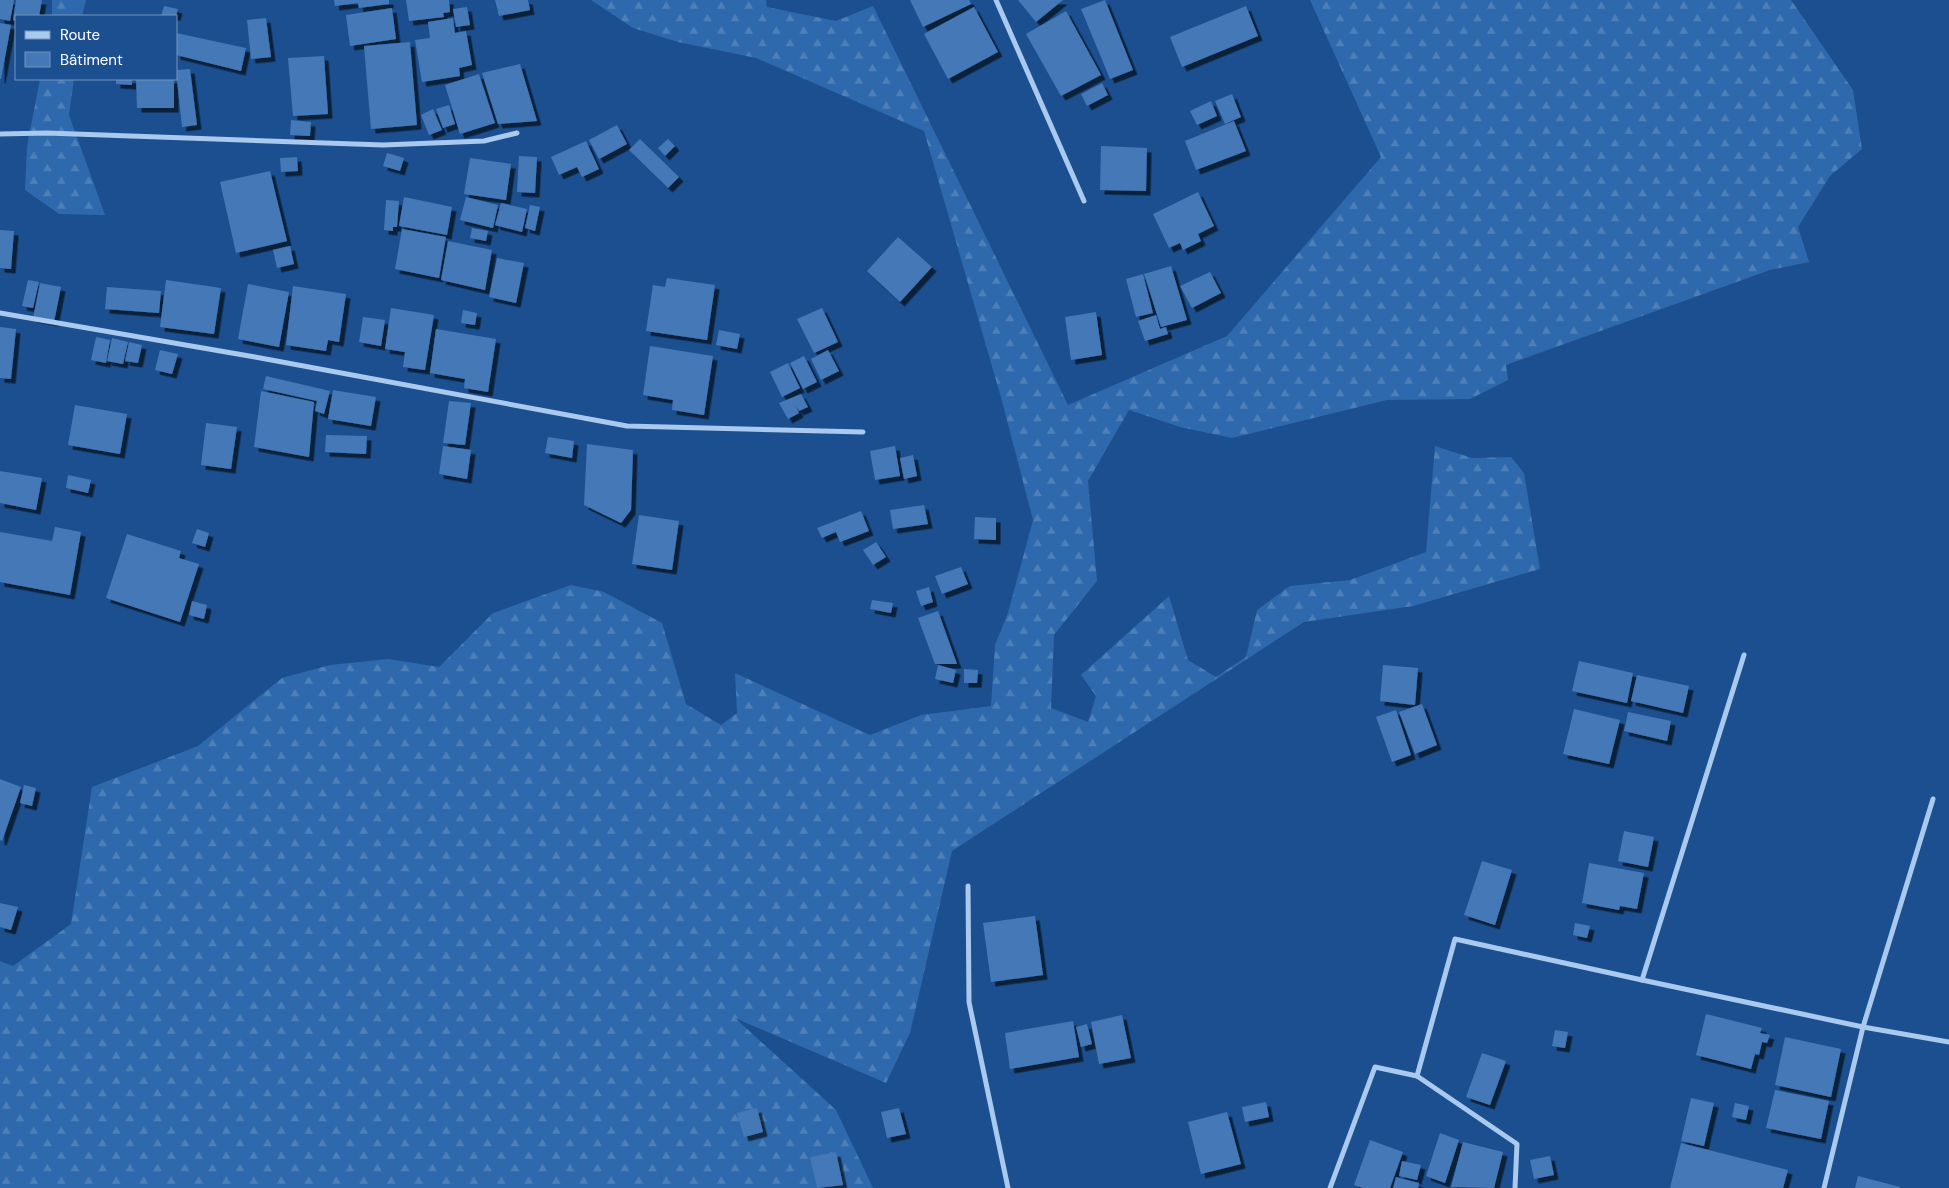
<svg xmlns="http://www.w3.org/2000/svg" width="1949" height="1188" font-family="'DM Sans',sans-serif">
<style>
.forest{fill:url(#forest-firs)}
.building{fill:#4478b7;filter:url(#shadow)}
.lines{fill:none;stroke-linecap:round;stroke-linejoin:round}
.street{stroke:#a9c9ee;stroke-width:5}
</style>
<defs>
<pattern id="forest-firs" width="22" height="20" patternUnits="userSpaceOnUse" patternTransform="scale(1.25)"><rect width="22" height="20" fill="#2e69ad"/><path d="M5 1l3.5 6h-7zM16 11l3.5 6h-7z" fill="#4d80b9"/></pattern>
<filter id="shadow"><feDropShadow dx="4.5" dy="4.5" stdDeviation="0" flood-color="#0009"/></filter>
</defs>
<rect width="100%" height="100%" fill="#1b4f8f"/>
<g class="forest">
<path d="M52,0H86L82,16H52Z"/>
<path d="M591,0H766L767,7L836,21L873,6L1068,405L1227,336L1381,157L1310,0H1791L1853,90L1862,149L1830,176L1798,227L1809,262L1770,270L1506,365L1508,380L1470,399L1387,400L1232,438L1180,427L1129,410L1088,481L1097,581L1054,635L1051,708L1088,722L1096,696L1081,675L1169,596L1188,660L1216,677L1246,657L1257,610L1290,586L1350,580L1426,552L1435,446L1472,458L1511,457L1524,473L1540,569L1413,606L1304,622L952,851L910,1033L886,1083L735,1018L836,1110L873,1188H0V961L13,966L71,924L92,787L198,746L282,678L330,665L388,659L439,667L493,613L571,585L604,592L662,623L686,704L721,725L737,713L735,673L870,735L921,715L991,706L995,645L1008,613L1033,520L1002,401L924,131L756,58L678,42L633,28Z"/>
<path d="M40,79H74L69,115L105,215L59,214L25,190L27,146Z"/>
</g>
<g class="building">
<path d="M0,0H14L10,21L0,19Z"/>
<path d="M16,0H42L39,16H16V21L13,20Z"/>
<path d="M334,0H389V4L359,8L358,3L335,6Z"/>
<path d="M406,0H449L450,12L443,13L444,17L409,21Z"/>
<path d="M495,0H528L530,10L499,16Z"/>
<path d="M910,0H969L971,4L923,27Z"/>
<path d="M1018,0H1063L1036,22Z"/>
<path d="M1105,0L1133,70L1110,79L1081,9Z"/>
<path d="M164,6L178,9L176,16H161Z"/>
<path d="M1246,6L1258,36L1182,67L1170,37Z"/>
<path d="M467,7L470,25L456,27L453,9Z"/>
<path d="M974,7L998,52L948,79L924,34Z"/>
<path d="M392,8L396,39L350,46L346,15Z"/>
<path d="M1066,11L1101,75L1061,96L1026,34Z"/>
<path d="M266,18L271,57L251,59L247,20Z"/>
<path d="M453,18L455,33L466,31L472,65L459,68L460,76L422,82L415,40L430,38L428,22Z"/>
<path d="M0,23L11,25L1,79H0Z"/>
<path d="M176,33L246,48L241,71L176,55Z"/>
<path d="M410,42L417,125L371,129L364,46Z"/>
<path d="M324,56L328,114L293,116L288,58Z"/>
<path d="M520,64L537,121L498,124L482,73Z"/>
<path d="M190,69L197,125L182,127L176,70Z"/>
<path d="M479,74L495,123L460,134L445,85Z"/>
<path d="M116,79H132V85L116,84Z"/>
<path d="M136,79H174V108H137Z"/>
<path d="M1102,83L1108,95L1087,106L1081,94Z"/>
<path d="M1232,94L1241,117L1225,124L1215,101Z"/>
<path d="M1211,101L1217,116L1197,125L1190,111Z"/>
<path d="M449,105L455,124L443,128L436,109Z"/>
<path d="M433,109L442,130L429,135L421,115Z"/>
<path d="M291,120L311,122L310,136L290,135Z"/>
<path d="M1234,121L1246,151L1196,170L1185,141Z"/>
<path d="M617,125L627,144L599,159L589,140Z"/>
<path d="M640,139L679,177L668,188L629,150Z"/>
<path d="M668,139L675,146L665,156L658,148Z"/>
<path d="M586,141L599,169L582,177L577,167L559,175L551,157Z"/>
<path d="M1101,146L1147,148L1146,191L1100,190Z"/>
<path d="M387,153L404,158L400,171L383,166Z"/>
<path d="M519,156L537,157L535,193L517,192Z"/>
<path d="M297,157L298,171L281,172L280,158Z"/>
<path d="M470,158L511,164L506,200L464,194Z"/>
<path d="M270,171L287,241L236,253L220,182Z"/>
<path d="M1198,192L1214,226L1198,234L1201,241L1183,250L1180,243L1169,248L1153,214Z"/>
<path d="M404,197L452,207L447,235L399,226Z"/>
<path d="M466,197L498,205L493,228L460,220Z"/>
<path d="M386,200L399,201L397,227H393V231L384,230Z"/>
<path d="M501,203L527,209L522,232L495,225Z"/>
<path d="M530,205L540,207L535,231L525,228Z"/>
<path d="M472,228L488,231L486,241L470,238Z"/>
<path d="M402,229L446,237L439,278L395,269Z"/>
<path d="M0,230L14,231L11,269L0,268Z"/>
<path d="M898,237L932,267L900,302L867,271Z"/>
<path d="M448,241L492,250L485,290L441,280Z"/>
<path d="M290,246L294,264L277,268L273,250Z"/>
<path d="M497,258L524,263L516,303L489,297Z"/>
<path d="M1171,266L1187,320L1161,327L1144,274Z"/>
<path d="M1210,272L1221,293L1192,308L1180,286Z"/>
<path d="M1143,274L1153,313L1136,317L1126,279Z"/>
<path d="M667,278L715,285L707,340L646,331L653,285L665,287Z"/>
<path d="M28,280L39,282L33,308L22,306Z"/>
<path d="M166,280L221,288L214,334L160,327Z"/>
<path d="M40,283L61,287L54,322L33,318Z"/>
<path d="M248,284L289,292L279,347L238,339Z"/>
<path d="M293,286L346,294L339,342L328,340L326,351L286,345Z"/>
<path d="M107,287L161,291L159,313L105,309Z"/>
<path d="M391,308L434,315L425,370L403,367L405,352L385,349Z"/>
<path d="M822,308L838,342L814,353L797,319Z"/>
<path d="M463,310L477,313L475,325L461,323Z"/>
<path d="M1096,312L1102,355L1071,360L1065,317Z"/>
<path d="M1156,315L1160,329L1166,327L1168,334L1145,341L1138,321Z"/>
<path d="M363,317L385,320L381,346L359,342Z"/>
<path d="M0,327L16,329L11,379L0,378Z"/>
<path d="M436,329L496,339L488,392L464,388L465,379L430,373Z"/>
<path d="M719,330L740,334L737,349L716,345Z"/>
<path d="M96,337L110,340L106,363L91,360Z"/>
<path d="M112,338L128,342L123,364L107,361Z"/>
<path d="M129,342L142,345L138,363L125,361Z"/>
<path d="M650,346L713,356L704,415L672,410L673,400L643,395Z"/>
<path d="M160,350L178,354L172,374L155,370Z"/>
<path d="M828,350L839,371L821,380L811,359Z"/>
<path d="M804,356L817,382L803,389L790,363Z"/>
<path d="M788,363L800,388L782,397L770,372Z"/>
<path d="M266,376L330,391L324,414L315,411L317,401L263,389Z"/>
<path d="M333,390L376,397L371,426L328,419Z"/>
<path d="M261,391L314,402L309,457L254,447Z"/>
<path d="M801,394L808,407L799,411L796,406L799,413L788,419L779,403Z"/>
<path d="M449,401L471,403L465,445L443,443Z"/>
<path d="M75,405L127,414L120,454L68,445Z"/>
<path d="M206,423L237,427L231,469L201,465Z"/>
<path d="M326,435L367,436L366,454L325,452Z"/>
<path d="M548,437L574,441L572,458L545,453Z"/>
<path d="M587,444L633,450L631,510L621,523L584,505Z"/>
<path d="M443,446L471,450L467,479L439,474Z"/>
<path d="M895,446L900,476L875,480L870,451Z"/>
<path d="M913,455L917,476L904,479L900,458Z"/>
<path d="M0,471L42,478L36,510L0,503Z"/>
<path d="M68,475L91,480L88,493L66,488Z"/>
<path d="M924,505L928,524L893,529L890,510Z"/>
<path d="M861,511L869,531L840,542L836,532L822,538L817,528Z"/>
<path d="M639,515L679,521L672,570L632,564Z"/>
<path d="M975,517L996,518V540L974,539Z"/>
<path d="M55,527L81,532L70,595L0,582V532L52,541Z"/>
<path d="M197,529L209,533L205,547L192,543Z"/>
<path d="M127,534L181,551L179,558L199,564L180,622L106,598Z"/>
<path d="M876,542L886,557L873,565L863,550Z"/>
<path d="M961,567L968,584L942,594L935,576Z"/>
<path d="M929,587L933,602L921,606L916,591Z"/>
<path d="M872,600L893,603L891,613L870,609Z"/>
<path d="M192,601L207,605L204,619L189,615Z"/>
<path d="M938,611L957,664H935L918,618Z"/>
<path d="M1579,661L1633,673L1627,703L1572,691Z"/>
<path d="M938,665L956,670L953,683L935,679Z"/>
<path d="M1383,665L1418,668L1415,705L1380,701Z"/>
<path d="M964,669L978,670L977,683H964Z"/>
<path d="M1637,675L1689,686L1683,713L1631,701Z"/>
<path d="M1422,704L1437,745L1415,754L1399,712Z"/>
<path d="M1574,709L1620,720L1609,764L1563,754Z"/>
<path d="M1396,710L1411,755L1392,762L1376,717Z"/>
<path d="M1628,712L1671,721L1667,741L1624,731Z"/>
<path d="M0,779L21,787L2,841L0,840Z"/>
<path d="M24,785L36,788L32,806L20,803Z"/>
<path d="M1624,831L1654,837L1648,867L1618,861Z"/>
<path d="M1482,861L1512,870L1495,925L1464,915Z"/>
<path d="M1589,863L1644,873L1637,909L1620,906L1619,910L1582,903Z"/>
<path d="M0,903L18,907L11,930L0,927Z"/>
<path d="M1035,916L1043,975L991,982L983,923Z"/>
<path d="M1575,923L1590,926L1587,938L1573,935Z"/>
<path d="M1706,1014L1762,1028L1760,1033L1770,1035L1767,1043L1762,1042L1759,1055L1755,1054L1751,1069L1696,1055Z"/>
<path d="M1122,1015L1131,1058L1099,1064L1091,1022Z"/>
<path d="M1073,1021L1079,1057L1010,1069L1005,1033Z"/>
<path d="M1087,1024L1092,1044L1081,1047L1076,1027Z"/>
<path d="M1555,1030L1568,1032L1565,1048L1552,1046Z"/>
<path d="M1785,1037L1841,1049L1831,1097L1775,1085Z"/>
<path d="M1482,1053L1506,1061L1490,1105L1466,1097Z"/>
<path d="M1775,1090L1829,1101L1821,1139L1766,1128Z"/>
<path d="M1691,1098L1714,1103L1704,1146L1681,1141Z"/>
<path d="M1266,1102L1269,1117L1245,1122L1242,1107Z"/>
<path d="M1735,1103L1749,1106L1746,1120L1732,1117Z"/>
<path d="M757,1108L763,1132L744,1137L737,1113Z"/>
<path d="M899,1108L906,1134L887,1138L881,1112Z"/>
<path d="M1227,1112L1241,1164L1201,1174L1188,1122Z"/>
<path d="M1440,1133L1459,1140L1445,1183L1426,1176Z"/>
<path d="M1370,1140L1403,1152L1390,1188H1363L1354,1185Z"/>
<path d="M1463,1142L1503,1152L1494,1188L1451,1187Z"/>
<path d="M1681,1143L1788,1170L1783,1188H1670Z"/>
<path d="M836,1152L843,1185L817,1188L810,1157Z"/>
<path d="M1550,1156L1554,1175L1534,1179L1530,1160Z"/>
<path d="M1402,1161L1421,1165L1417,1180L1399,1176Z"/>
<path d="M1858,1176L1900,1187V1188H1855Z"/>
<path d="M1396,1177L1419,1183L1418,1188H1393Z"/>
</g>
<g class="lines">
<g class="street">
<path d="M996,0L1084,201"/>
<path d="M0,134L47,133L383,145L484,141L517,133"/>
<path d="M0,313L255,357L627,426L863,432"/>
<path d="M968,886L969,1002L1008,1188"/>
<path d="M1642,980L1863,1027L1933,799"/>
<path d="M1417,1076L1517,1144L1515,1188"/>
<path d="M1330,1188L1375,1067L1417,1076L1455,939L1642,980L1744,655"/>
<path d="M1824,1188L1863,1027L1949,1042"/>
</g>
</g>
<rect x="15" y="15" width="162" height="65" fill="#1b4f8f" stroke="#7695bc"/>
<rect x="25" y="31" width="25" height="8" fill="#a9c9ee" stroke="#7695bc"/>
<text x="60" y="40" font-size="15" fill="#ffffff">Route</text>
<rect x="25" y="52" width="25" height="15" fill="#4478b7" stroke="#7695bc"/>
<text x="60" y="65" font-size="15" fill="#ffffff">Bâtiment</text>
</svg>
